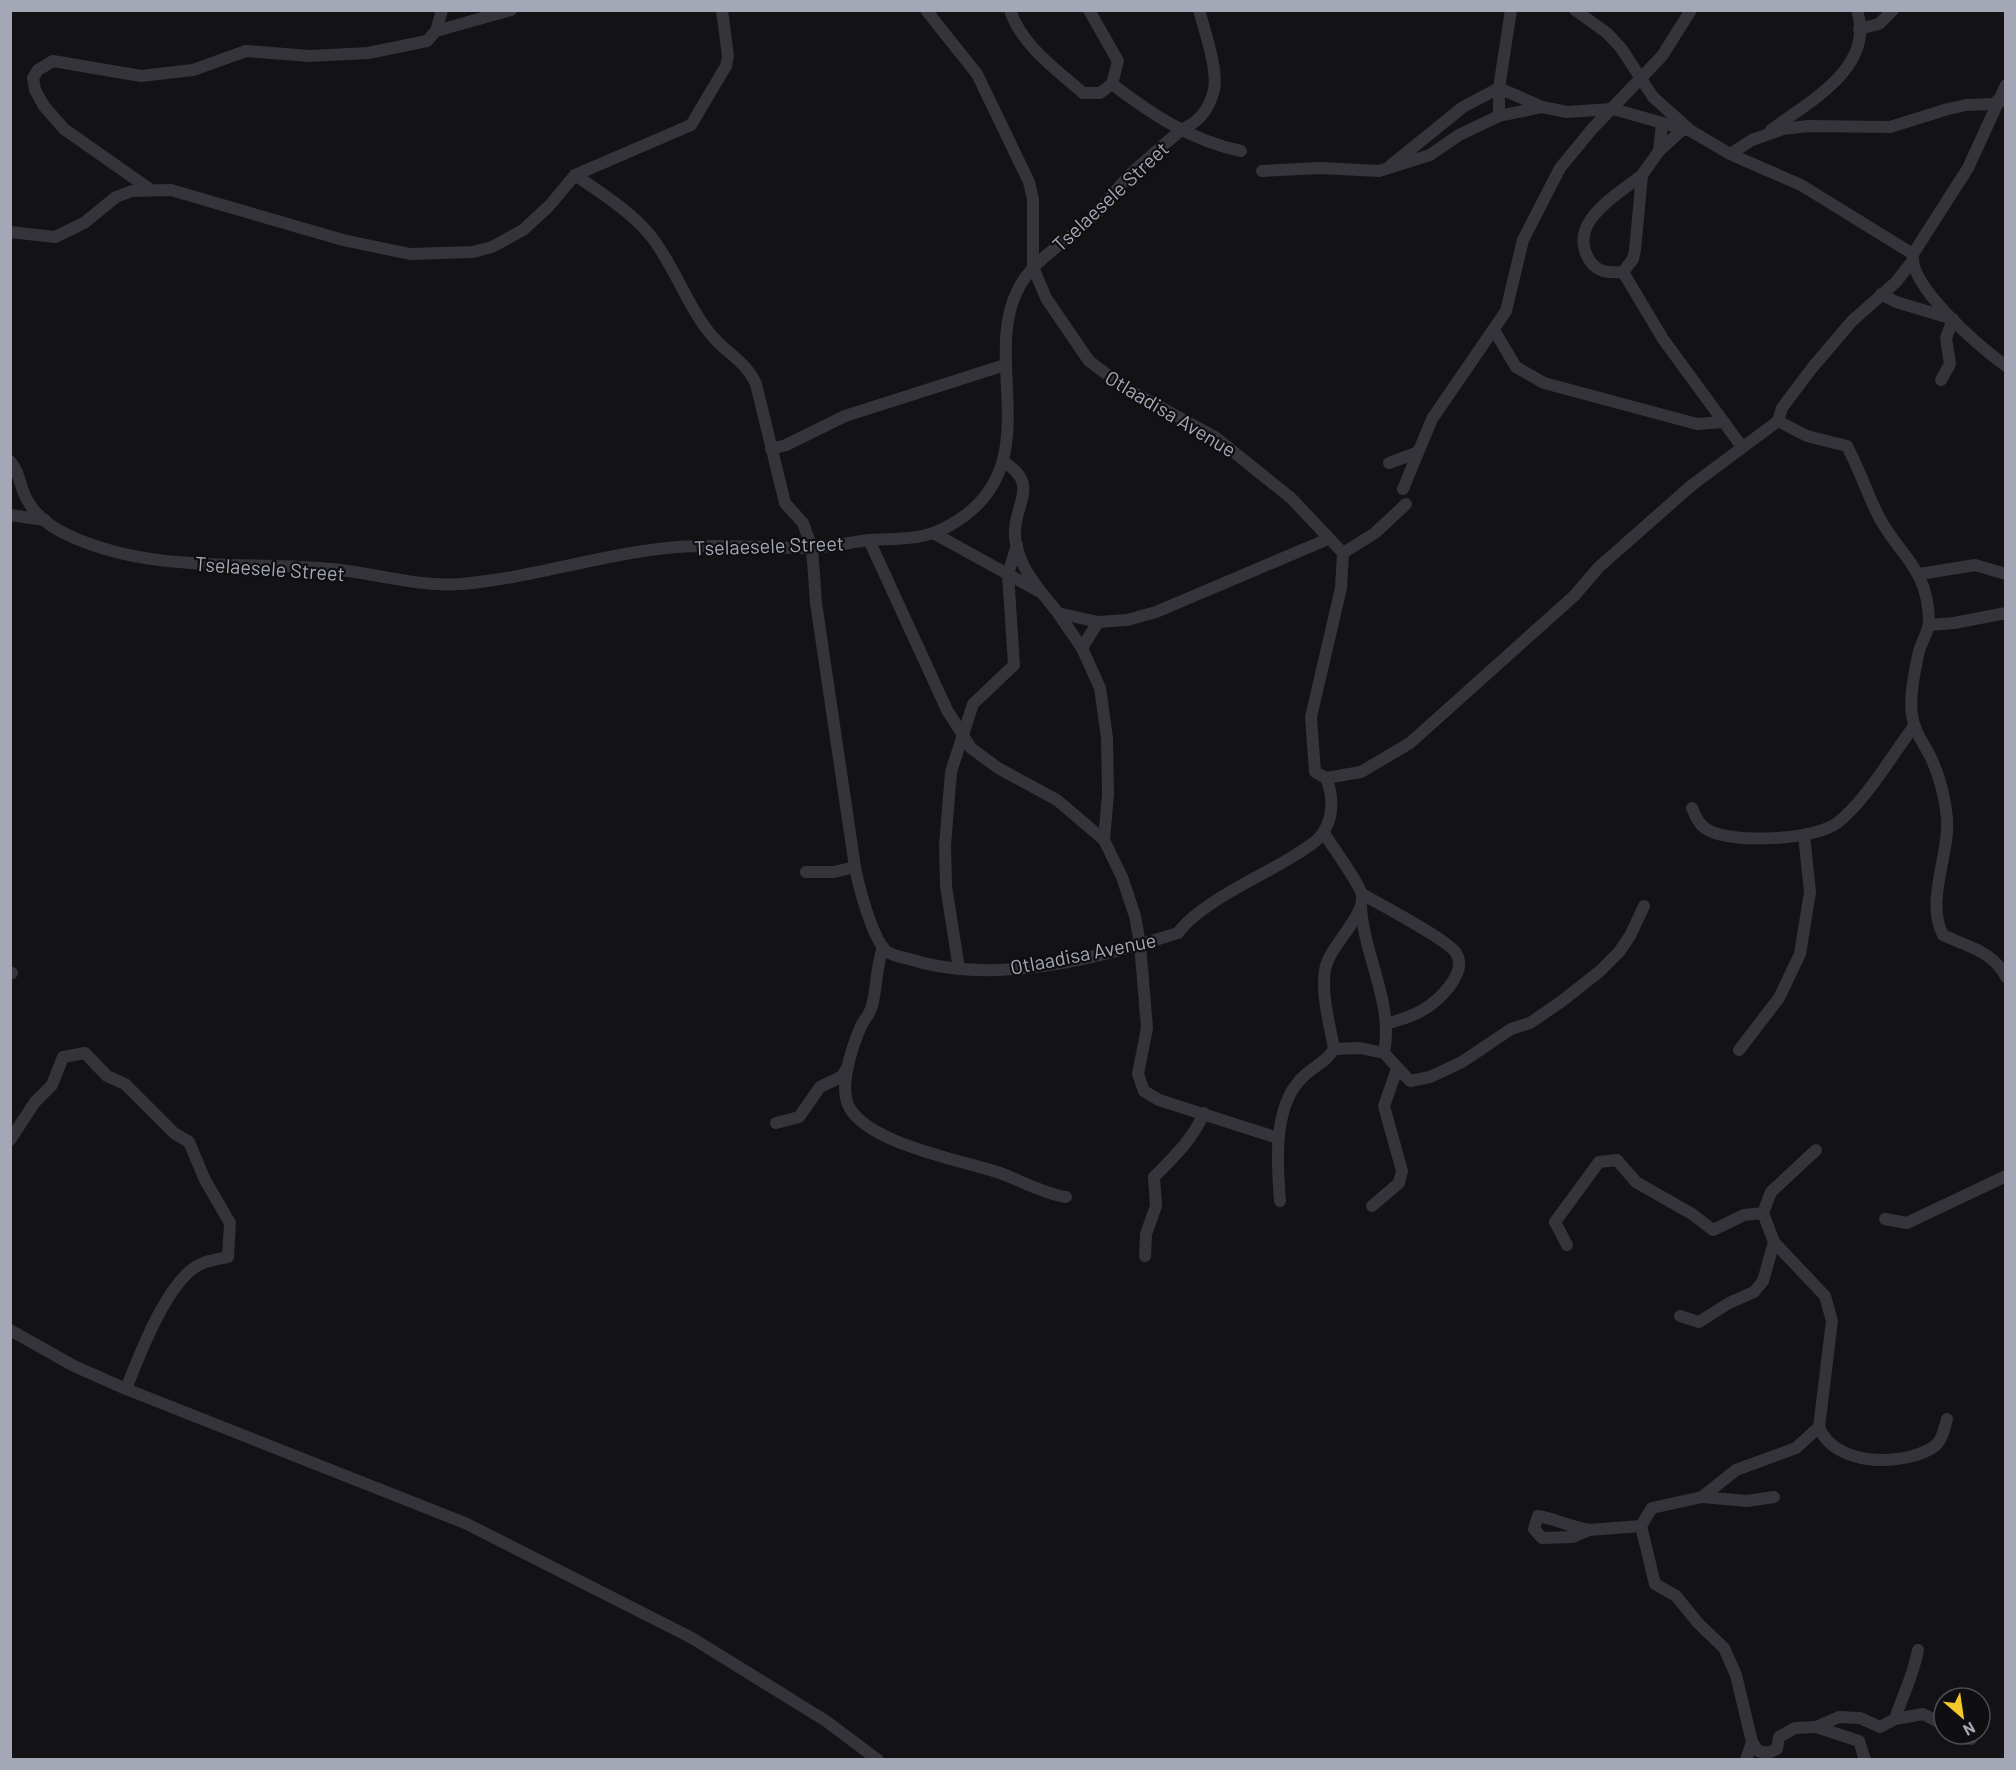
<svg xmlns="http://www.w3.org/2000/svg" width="2016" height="1770" font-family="Barlow,sans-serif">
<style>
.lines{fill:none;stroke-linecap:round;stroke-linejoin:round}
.minor{stroke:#34343a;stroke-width:12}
.labels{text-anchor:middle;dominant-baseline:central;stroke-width:4.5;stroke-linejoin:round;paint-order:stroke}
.street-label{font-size:20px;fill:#a4a8b6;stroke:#0f0e10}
</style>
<rect width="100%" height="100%" fill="#131315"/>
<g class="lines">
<g class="minor">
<path d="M1010,10C1022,46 1056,69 1083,93H1100L1112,84C1151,114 1192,141 1241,151"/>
<path d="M1089,10L1118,61L1112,84"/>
<path d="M1575,10L1607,33L1621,48L1653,97L1691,131L1730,154L1801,185L1913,254"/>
<path d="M1859,29L1879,24L1893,10"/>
<path d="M436,31L442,10"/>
<path d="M2006,85L1968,168L1913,254C1908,286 1980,347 2006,366"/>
<path d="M1499,116V88L1511,10"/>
<path d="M1771,130C1808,102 1876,68 1857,10"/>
<path d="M1659,151L1683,129"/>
<path d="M1730,154L1752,140L1783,129L1808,126L1890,127L1948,109L1966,105L1994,104L1999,99L2002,101"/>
<path d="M1390,166L1463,107L1499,88L1540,106"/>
<path d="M1262,171L1320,168L1379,171L1430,155L1459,135L1499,116L1542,107L1567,112L1613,109L1691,131"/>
<path d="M575,175C601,193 630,211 650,235C675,266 687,307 713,337C728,354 747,363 756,384L785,503L803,523L812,548L816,603L855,867C859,888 871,932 884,949C889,955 901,957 909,959C993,986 1096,959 1178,933C1198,904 1260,877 1292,857C1303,850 1318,842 1324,831C1334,816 1333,794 1326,778L1315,772L1311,717L1341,588L1343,553L1291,498L1215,437L1125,388L1089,361L1046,298L1033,267V199L1029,182L977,74L926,10"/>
<path d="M1642,175L1635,250L1633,259L1623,272C1610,273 1598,273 1590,261C1565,223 1617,195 1642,175Z"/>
<path d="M1642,175L1659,151L1662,124"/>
<path d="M151,190L64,129L44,106L35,90L33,78L38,70L53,61L141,76L193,70L246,51L310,56L368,53L427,41L436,31L511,10"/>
<path d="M10,232L55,237L84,223L116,197L132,191L171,190L343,240L410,254L473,252L492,247L523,230L549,206L575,175L691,125L726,66L728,56L722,10"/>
<path d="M1623,272L1663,339L1742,447"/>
<path d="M1881,294L1896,302L1953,319L1946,338L1950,364L1941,380"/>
<path d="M1494,330L1516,367L1544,383L1697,424L1724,422"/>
<path d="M1778,421L1807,436L1847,446C1858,467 1865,487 1875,509C1895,554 1928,564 1929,621C1929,631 1922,641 1919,651C1915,670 1909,696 1912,715C1914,732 1925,745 1932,760C1940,778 1945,798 1947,818C1950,855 1925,900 1943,935C1967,947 1992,950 2006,977"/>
<path d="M771,449L786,445L845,416L1005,365"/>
<path d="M10,461C18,470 19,480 23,491C31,512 48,526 68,535C150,574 245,561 332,569C375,573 416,587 461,584C533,578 604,553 677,547C720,544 763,548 806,548C828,548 849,542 871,540C910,538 929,541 963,517C1055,451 964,333 1037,264C1054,247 1075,234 1093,217C1108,202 1120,183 1136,169C1150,157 1164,144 1179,132C1185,127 1194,124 1199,118C1206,112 1212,99 1214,90C1218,69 1205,32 1199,10"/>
<path d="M1004,462C1042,486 1012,505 1015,537C1017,556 1027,574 1039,589"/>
<path d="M1389,463L1416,453"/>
<path d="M1403,489L1432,419L1506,311L1523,240L1560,168L1593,128L1662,56L1691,10"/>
<path d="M10,515L45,520"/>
<path d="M935,534L1042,593L1058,613L1098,622L1127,620L1156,612L1328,539"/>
<path d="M869,540L947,710L971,748L998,768L1057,800L1104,840"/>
<path d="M1343,553L1375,533L1406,504"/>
<path d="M1920,574L1975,565L2006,574"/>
<path d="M1058,613L1082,648L1100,688L1107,738L1108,794L1104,840L1122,877L1135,916L1140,944L1147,1028L1138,1074L1144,1091L1159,1100L1278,1138"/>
<path d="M1929,625L1954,623L2006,613"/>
<path d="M1082,648L1098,622"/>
<path d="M1326,778L1361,772L1410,743L1574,596L1599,567L1692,485L1778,421L1782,408L1812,368L1852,321L1896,282L1911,263"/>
<path d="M1692,808C1696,817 1699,825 1708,830C1732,844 1815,840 1837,823C1864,803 1893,754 1914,726"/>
<path d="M1324,833C1331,845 1361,885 1362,896C1364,918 1329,946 1325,970C1321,995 1330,1025 1334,1049"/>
<path d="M806,872H834L855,867"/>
<path d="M1362,894C1379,904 1448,940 1456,953C1469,973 1437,1003 1421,1011C1411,1017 1398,1020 1387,1024"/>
<path d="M1361,907C1364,956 1394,1004 1384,1053"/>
<path d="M883,947C876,967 877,987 872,1006C870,1014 864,1020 861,1026C853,1045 842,1077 846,1098C853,1141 961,1160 997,1172C1021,1180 1041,1193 1066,1197"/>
<path d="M959,969L946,886L945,845L951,772L973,704L1014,665L1008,574L1017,545"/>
<path d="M10,973H12"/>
<path d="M1739,1050L1779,998L1800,954L1810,892L1804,835"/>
<path d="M776,1123L799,1117L820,1087L841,1077L848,1067"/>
<path d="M10,1140L35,1102L52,1085L63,1057L85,1053L107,1076L125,1084L174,1133L189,1142L205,1180L230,1223L228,1257C220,1259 209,1260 201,1264C168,1278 139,1356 126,1389"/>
<path d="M1280,1201C1277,1164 1273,1109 1300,1080C1311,1067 1325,1064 1334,1049L1360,1048L1384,1053L1410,1081L1430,1077L1462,1062L1511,1029L1530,1023L1562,1001L1600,971L1619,952L1630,936L1644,906"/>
<path d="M1372,1206L1399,1183L1402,1171L1384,1106L1397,1069"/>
<path d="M1885,1219L1907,1223L2006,1176"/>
<path d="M1567,1245L1555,1222L1599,1162L1617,1160L1636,1182L1692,1214L1713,1230L1744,1215L1763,1213"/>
<path d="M1145,1256L1146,1234L1156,1206L1154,1177C1174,1157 1193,1139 1204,1113"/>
<path d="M1680,1316L1699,1322L1729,1303L1754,1292L1763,1281L1774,1242"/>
<path d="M10,1330L74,1366L126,1389L465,1523L692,1638L826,1721L878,1760"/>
<path d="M1819,1427C1834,1466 1900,1467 1932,1448C1942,1442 1944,1430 1947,1419"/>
<path d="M1702,1497L1747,1501L1774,1497"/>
<path d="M1589,1530C1571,1527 1556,1519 1538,1516L1534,1529L1542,1538L1573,1537L1589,1530L1641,1526"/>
<path d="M1895,1719L1923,1714L1944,1725"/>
<path d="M1816,1727L1859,1741L1865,1760"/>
<path d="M1962,1734L1971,1739"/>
<path d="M1752,1742L1758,1751L1768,1753L1777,1749L1779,1737L1795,1728L1816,1727L1839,1717L1860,1718L1880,1727L1895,1719C1903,1694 1913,1677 1918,1650"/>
<path d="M1746,1760L1752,1742L1736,1675L1724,1648L1698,1623L1676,1596L1655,1584L1641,1526L1652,1508L1702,1497L1736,1470L1796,1448L1819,1427L1832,1321L1825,1296L1774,1242L1763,1213L1771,1192L1816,1150"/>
</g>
</g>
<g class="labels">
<g class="street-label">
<text transform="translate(1110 196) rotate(-43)">Tselaesele Street</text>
<text transform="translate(1171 413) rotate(31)">Otlaadisa Avenue</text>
<text transform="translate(769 545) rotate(-2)">Tselaesele Street</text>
<text transform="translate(270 568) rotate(4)">Tselaesele Street</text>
<text transform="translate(1083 953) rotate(-11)">Otlaadisa Avenue</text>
</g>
</g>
<rect width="2016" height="1770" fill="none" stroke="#a4a8b6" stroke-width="24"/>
<g transform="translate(1962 1716) rotate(151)"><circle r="28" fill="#0f0e10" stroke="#4b4c52" stroke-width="1.5"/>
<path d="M0-4.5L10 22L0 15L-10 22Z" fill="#f6c92a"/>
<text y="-9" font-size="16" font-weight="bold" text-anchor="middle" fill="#a4a8b6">N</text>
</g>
</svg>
